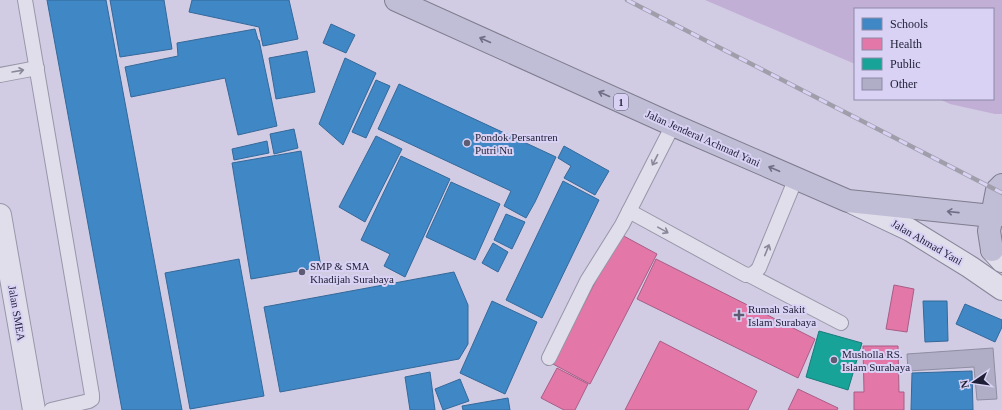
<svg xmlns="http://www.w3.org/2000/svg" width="1002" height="410" font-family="'Times New Roman',serif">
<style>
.green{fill:#c2afd5}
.schools{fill:#3f88c5;stroke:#35689a}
.health{fill:#e377a8;stroke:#a85d86}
.public{fill:#17a398;stroke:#197b7b}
.building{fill:#afaec6;stroke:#8d8da3}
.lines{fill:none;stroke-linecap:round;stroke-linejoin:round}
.lane-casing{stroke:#9896a8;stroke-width:16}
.street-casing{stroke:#9896a8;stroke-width:24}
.secondary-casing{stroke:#878598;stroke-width:24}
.highway-casing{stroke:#7e7c8d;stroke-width:24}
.lane{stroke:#e0deeb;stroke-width:14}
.street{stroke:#e0deeb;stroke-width:22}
.secondary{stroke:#e0deeb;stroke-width:22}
.highway{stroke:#c0bdd6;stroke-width:22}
.rail-casing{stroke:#a09eab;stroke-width:4.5}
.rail{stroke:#d9d2f4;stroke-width:3;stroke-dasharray:9;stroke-linecap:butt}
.oneway{stroke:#6f6e86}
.oneway2{stroke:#89889a}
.poi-dot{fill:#5d5c73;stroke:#d9d2f4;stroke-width:1.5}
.labels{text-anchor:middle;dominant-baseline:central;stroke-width:4;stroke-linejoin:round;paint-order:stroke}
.shield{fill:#d9d2f4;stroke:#56556f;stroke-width:1}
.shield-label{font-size:10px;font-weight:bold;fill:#1e1f36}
.poi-label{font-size:11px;fill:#1e1f36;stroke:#d9d2f4;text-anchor:start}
.street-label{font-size:11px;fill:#1e1f36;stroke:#d9d2f4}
</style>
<rect width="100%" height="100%" fill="#d1cce3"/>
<path class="green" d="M705,0H1002V114H995L950,104L939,99H993V9H855V64Z"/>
<g class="schools">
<path d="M47,0H106L182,410H122Z"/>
<path d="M110,0H164L172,49L120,57Z"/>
<path d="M192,0H289L298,39L263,46L259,27L189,12Z"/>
<path d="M331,24L355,35L346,53L323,43Z"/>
<path d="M255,29L258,40H259L277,126L238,135L225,78L131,97L125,67L178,56L177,43Z"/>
<path d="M307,51L315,92L276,99L269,58Z"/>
<path d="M345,58L376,73L343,145L319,124Z"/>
<path d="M376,80L390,86L366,138L352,132Z"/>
<path d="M399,84L556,157L535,202L526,218L504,206L511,191L378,129Z"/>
<path d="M294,129L298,148L274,154L270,134Z"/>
<path d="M376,136L402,149L365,222L339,207Z"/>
<path d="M267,141L269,153L234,160L232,149Z"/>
<path d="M564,146L609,171L595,195L564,178L571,166L558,158Z"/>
<path d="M301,151L321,267L251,279L232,163Z"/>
<path d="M401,156L450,179L405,277L384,266L390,254L361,240Z"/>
<path d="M563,181L599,200L542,318L506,300Z"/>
<path d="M451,182L500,204L475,260L426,237Z"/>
<path d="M506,214L525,222L512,249L494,240Z"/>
<path d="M493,243L508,252L498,272L482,263Z"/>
<path d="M239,259L264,396L190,409L165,273Z"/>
<path d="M454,272L468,305V344L459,359L280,392L264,307Z"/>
<path d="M492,301L537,322L505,394L460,373Z"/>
<path d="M923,301H947L948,341L925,342Z"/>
<path d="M965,304L1002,320V327L995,342L956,324Z"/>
<path d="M972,371L973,410H911L912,373Z"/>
<path d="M430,372L435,410H410L405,377Z"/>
<path d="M460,379L469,401L443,410L435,389Z"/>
<path d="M508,398L510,410H463L462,406Z"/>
</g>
<g class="health">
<path d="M620,234L657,254L590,384L553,364Z"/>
<path d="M656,259L815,339L798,378L637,299Z"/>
<path d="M894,285L914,289L907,332L886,329Z"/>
<path d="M660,341L757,391L748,410H625Z"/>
<path d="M863,346H898L899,392H904V410H854V392H864Z"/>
<path d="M557,368L588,384L575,410H564L541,398Z"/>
<path d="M798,389L838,408L837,410H788Z"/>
</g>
<path class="public" d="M819,331L862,343L848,390L806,377Z"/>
<path class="building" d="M993,348L997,399L977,400L974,367L908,371L907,354Z"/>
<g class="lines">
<g class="lane-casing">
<g id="lane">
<path d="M25,0L92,395V399L89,401L51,410"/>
<path d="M0,75L37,68"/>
<path d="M629,211L746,275C752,275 755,273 759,268L796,178"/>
<path d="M749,275L841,323"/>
<path d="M549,358L587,281L622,225L673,125"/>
</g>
</g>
<g class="street-casing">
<path id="street" d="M0,215L34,410"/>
</g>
<g class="secondary-casing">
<g id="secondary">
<path d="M853,203L910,230L970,267L1002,289"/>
<path d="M992,250L1002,261"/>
</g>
</g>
<g class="highway-casing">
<g id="highway">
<path d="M396,0L673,125L848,201L992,216L1002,215"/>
<path d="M992,250L989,231L997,190L1002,185"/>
</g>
</g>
<use href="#lane" class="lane"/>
<use href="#street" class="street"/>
<use href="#secondary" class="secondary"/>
<use href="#highway" class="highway"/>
<g class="rail-casing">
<path id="rail" d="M627,0L1002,193"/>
</g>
<use href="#rail" class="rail"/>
</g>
<defs><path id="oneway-shaft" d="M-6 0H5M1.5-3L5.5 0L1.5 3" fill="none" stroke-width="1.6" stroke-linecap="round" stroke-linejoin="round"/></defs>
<g class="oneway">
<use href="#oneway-shaft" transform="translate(485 40) rotate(-156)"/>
<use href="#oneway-shaft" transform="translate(604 94) rotate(-156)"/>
<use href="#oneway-shaft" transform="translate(774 169) rotate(-157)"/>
<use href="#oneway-shaft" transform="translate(953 212) rotate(-174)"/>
</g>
<g class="oneway2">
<use href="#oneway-shaft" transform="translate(18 71) rotate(-10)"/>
<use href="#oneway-shaft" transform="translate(655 160) rotate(117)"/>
<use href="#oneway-shaft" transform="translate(663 230) rotate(29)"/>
<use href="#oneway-shaft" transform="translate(767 250) rotate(-68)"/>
</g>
<g class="poi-dot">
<circle cx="467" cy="143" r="4"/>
<circle cx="302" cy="272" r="4"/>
<path d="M737 309h4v4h4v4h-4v4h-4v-4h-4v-4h4z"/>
<circle cx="834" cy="360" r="4"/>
</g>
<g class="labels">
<rect class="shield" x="614" y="94" width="14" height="16" rx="3"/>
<g class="shield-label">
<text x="621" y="102">1</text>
</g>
<g class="poi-label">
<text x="475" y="137">Pondok Persantren<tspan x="475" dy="13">Putri Nu</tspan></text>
<text x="310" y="266">SMP &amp; SMA<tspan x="310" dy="13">Khadijah Surabaya</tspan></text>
<text x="748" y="309">Rumah Sakit<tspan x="748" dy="13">Islam Surabaya</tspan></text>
<text x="842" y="354">Musholla RS.<tspan x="842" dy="13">Islam Surabaya</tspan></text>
</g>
<g class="street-label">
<text transform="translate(703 138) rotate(24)">Jalan Jenderal Achmad Yani</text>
<text transform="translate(927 242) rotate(30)">Jalan Ahmad Yani</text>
<text transform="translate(17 313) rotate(80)">Jalan SMEA</text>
</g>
</g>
<rect x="854" y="8" width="140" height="92" fill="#d9d2f4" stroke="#8e8aa8"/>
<rect x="862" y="18" width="20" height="12" fill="#3f88c5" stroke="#8e8aa8"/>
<text x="890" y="28" font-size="12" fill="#1e1f36">Schools</text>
<rect x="862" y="38" width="20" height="12" fill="#e377a8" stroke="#8e8aa8"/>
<text x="890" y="48" font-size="12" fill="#1e1f36">Health</text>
<rect x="862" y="58" width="20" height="12" fill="#17a398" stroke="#8e8aa8"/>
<text x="890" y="68" font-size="12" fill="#1e1f36">Public</text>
<rect x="862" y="78" width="20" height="12" fill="#afaec6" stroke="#8e8aa8"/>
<text x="890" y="88" font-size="12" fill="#1e1f36">Other</text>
<g transform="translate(974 382) rotate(257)" stroke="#d9d2f4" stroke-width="3" paint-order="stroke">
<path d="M0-3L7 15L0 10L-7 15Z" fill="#1e1f36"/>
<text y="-6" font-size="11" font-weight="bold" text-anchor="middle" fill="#1e1f36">N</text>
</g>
</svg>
